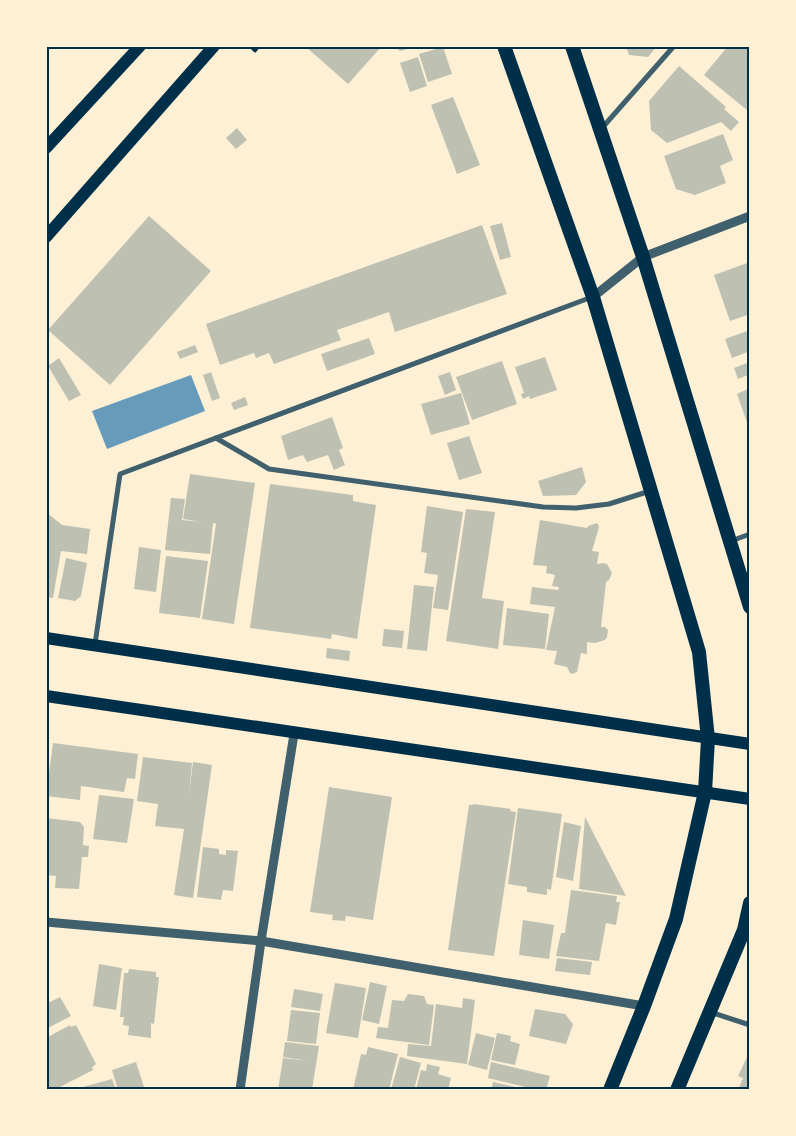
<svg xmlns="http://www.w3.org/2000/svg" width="796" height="1136" font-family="'DM Sans',sans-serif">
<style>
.water{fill:#669bbc}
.building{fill:#bec0b2}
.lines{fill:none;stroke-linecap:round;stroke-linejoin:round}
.path{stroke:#003049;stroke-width:3}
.minor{stroke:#3f606c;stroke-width:5}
.tertiary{stroke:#3f606c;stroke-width:9}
.primary{stroke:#003049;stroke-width:12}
.trunk{stroke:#003049;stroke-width:14}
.neatline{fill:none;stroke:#003049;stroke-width:2}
</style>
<rect width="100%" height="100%" fill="#fdf0d5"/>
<path class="water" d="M191,375L205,411L107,449L92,411Z"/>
<g class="building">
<path d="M305,46H380L381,47L348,84Z"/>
<path d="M394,46H415V47L400,51Z"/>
<path d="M626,46H657L648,57L629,55Z"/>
<path d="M728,46H750V107L747,110L704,75Z"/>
<path d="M443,47L452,74L428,82L419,54Z"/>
<path d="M418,57L427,86L410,92L400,63Z"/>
<path d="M679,66L726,107L724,109L739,122L731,131L721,122L667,143L651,130L649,101Z"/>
<path d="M453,97L480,165L457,174L431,105Z"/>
<path d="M237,128L247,140L236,149L226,138Z"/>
<path d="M723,134L733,160L720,166L726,183L695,195L676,189L664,156Z"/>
<path d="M149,216L211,271L110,385L48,330Z"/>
<path d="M502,223L511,257L500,260L490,226Z"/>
<path d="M482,225L507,294L395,332L389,312L337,330L341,340L274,364L269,353L256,358L254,353L220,365L206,324Z"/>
<path d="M750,262V314L730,321L714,275Z"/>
<path d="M750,330V351L732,358L725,339Z"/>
<path d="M369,338L375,354L327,371L321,354Z"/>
<path d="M195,345L198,352L180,359L177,352Z"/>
<path d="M545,357L557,390L530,399L529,396L523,399L521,394L524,393L515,367Z"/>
<path d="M59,358L81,395L69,401L48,366Z"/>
<path d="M502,361L517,404L472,420L456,377Z"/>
<path d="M750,362V374L738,379L734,368Z"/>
<path d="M211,372L220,398L212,401L203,375Z"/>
<path d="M450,372L456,390L445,395L438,376Z"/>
<path d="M750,388V428H749L737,394Z"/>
<path d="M461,393L470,424L431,435L421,404Z"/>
<path d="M245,397L248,405L234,410L231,403Z"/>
<path d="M332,417L343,448L339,450L345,465L334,470L328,455L307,462L303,455L288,460L281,436Z"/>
<path d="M469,436L482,473L459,480L447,443Z"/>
<path d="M582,467L586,482L576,495L543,496L538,481Z"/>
<path d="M190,474L255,483L234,624L202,619L216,524L213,523L210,554L165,550L171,498L185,499L182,520L202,522L183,519Z"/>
<path d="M270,484L353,495V501L376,505L357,639L332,634L331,639L250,628Z"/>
<path d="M427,506L463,512L448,610L433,608L438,575L424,573L427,553L421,552Z"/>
<path d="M466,509L495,512L482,598L504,601L498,649L446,641Z"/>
<path d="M46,512L62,525L90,529L87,554L61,551L53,598L46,597Z"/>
<path d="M540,520L587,528L588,526L597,523L599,527L592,551L599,552L597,564L603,563L607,564L612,573L609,580L606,582L601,627H605L608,630L607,637L605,640L595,643L587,642V654L581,653L577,672L572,674L570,673L567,667L554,664L557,651L546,650L555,607L530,604L532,587L558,590L559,587L552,586L555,575L546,573L547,566L533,565Z"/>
<path d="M139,547L161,550L156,592L134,589Z"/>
<path d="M166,556L208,561L200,618L159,613Z"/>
<path d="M66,558L87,563L81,596L75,601L58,598Z"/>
<path d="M414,585L434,587L427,651L407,649Z"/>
<path d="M507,608L549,614L545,649L503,645Z"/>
<path d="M384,629L404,631L402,648L382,646Z"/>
<path d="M327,648L350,651L349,661L326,658Z"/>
<path d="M53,743L138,754L135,779L127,778L124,792L81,786L80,800L46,796Z"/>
<path d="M46,744H49L47,757H46Z"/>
<path d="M143,757L192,763L189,794L193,762L212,765L193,898L174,895L184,829L155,826L158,804L137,801Z"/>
<path d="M329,787L392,797L373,920L346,916L345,921L332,920L333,915L310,912Z"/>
<path d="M99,795L134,799L127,843L93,839Z"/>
<path d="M473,804L511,809L510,811L516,812L494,956L448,950L469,805H473Z"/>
<path d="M518,808L562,814L551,890L547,889V895L527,892V887L508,884Z"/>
<path d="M585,817L626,896L579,889Z"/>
<path d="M46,818L80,822L84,827L83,845L89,846L88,857H82L79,889L55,888L56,876L46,875Z"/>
<path d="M564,822L581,826L573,881L556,877Z"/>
<path d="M203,847L219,849V854L226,855V850L238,851L233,891L223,890L221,900L197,897Z"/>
<path d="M571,890L617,896L616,902H620L616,925L606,923L599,961L556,956L561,933H565Z"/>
<path d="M523,920L554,925L549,959L519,955Z"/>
<path d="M557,958L592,962L590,975L555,971Z"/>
<path d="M99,964L122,968L116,1010L93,1006Z"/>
<path d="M129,969L156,972V977H159L154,1024L151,1023V1038L128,1035L129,1026L123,1025L124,1017H120L124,973H128Z"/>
<path d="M370,982L387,986L379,1024L362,1020Z"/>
<path d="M335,983L366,988L358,1038L326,1033Z"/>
<path d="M294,989L323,994L320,1011L291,1007Z"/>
<path d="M408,994L424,996L427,1004L434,1005L429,1045L376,1038L378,1027L388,1028L392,1000L404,1001Z"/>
<path d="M60,997L71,1016L46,1029V999L48,1003Z"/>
<path d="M463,998L475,1000L467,1064L407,1056L408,1044L431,1046L436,1004L462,1008Z"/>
<path d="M535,1009L565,1014L573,1024L566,1044L529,1036Z"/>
<path d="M291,1010L320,1013L316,1044L287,1041Z"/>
<path d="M70,1025L71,1027L76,1025L96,1064L92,1067L93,1070L54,1090H46V1038Z"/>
<path d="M476,1033L495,1038L487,1070L468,1065Z"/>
<path d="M497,1033L511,1036L510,1041L520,1044L515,1065L491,1060Z"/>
<path d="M285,1042L319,1046L312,1090H278L283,1058L309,1061L283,1057Z"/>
<path d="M368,1047L398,1054L389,1090H353L361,1054L366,1055Z"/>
<path d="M750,1051V1090H738L743,1078L738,1076Z"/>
<path d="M400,1057L421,1063L414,1090H391Z"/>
<path d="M136,1062L145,1090H118L112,1070Z"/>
<path d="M491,1062L550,1076L546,1090H538L488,1078Z"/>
<path d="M427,1064L440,1067L438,1074L451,1078L448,1090H416L421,1070L426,1071Z"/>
<path d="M112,1079L116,1090H84L83,1087Z"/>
<path d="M493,1082L524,1089L523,1090H491Z"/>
</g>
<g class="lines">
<path class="path" d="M250,46L255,51L259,46"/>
<g class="minor">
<path d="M602,128L674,46"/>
<path d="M216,438L269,469L543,507L576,508L609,504L650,491"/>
<path d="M731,541L750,534"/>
<path d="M95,644L120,474L592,297"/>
<path d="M710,1012L750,1025"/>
</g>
<g class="tertiary">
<path d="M593,297L643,257L750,216"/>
<path d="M46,922L261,941L644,1006"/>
<path d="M240,1090L261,941L294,734"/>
</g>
<g class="primary">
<path d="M46,148L140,46"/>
<path d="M46,237L214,46"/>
<path d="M46,638L750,744"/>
<path d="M46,696L750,799"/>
</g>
<g class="trunk">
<path d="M504,46L593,297L699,652L708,739L705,792L676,919L644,1006L610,1090"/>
<path d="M572,46L643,257L750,607"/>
<path d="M677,1090L744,930L750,903"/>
</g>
</g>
<rect width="796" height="1136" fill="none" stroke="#fdf0d5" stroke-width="95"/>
<rect x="48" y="48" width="700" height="1040" class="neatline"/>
</svg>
